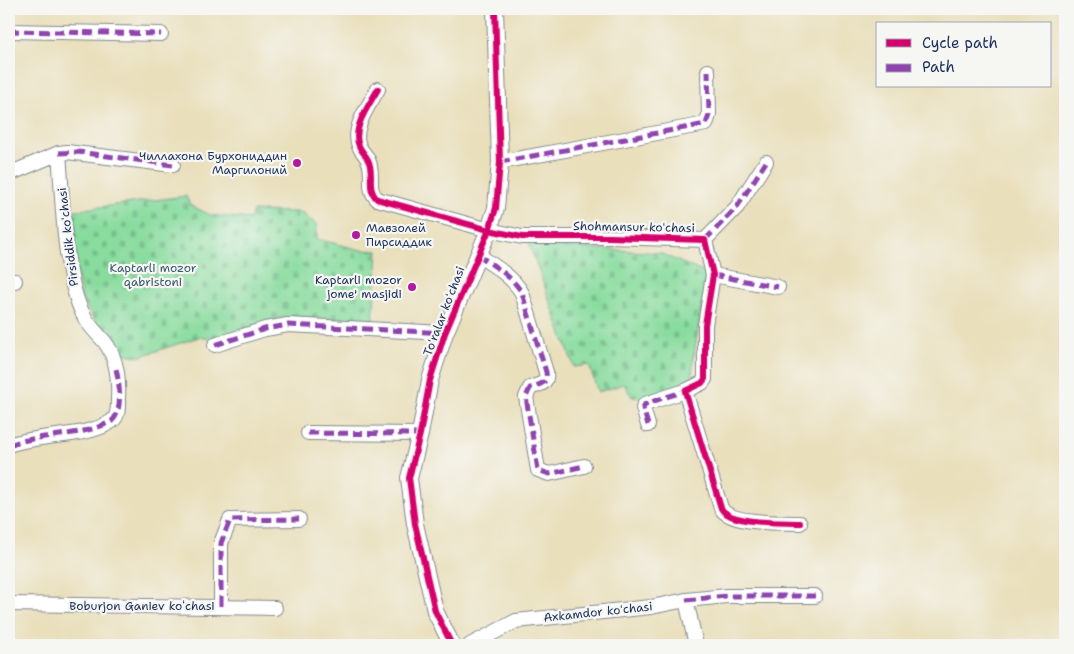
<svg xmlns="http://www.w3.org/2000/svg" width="1074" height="654" font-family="'Shantell Sans',sans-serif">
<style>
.cemetery{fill:url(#cemetery-stones);stroke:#52867e}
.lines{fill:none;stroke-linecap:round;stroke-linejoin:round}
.minor-casing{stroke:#82878c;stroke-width:16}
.tertiary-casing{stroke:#82878c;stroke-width:18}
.minor{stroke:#fff;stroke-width:14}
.tertiary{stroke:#fff;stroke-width:16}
.quiet{stroke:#8e44ad;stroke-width:5;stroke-dasharray:10 5;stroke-linecap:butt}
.cycleway-casing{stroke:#f6f6f2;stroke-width:9}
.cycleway{stroke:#d6006c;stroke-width:6}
.poi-dot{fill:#b5179e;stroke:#f6f6f2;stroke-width:2}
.labels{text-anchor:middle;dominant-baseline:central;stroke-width:4.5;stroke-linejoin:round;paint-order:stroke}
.poi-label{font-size:12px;fill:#1b2f5e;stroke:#f6f6f2;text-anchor:end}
.street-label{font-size:12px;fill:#1b2f5e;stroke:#f6f6f2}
.park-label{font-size:12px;fill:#365a6e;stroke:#f6f6f2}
</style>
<defs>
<pattern id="cemetery-stones" width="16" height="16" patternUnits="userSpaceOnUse" patternTransform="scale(1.25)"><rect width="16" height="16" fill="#88dc9e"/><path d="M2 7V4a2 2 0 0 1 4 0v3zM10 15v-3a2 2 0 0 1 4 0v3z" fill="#75bd8a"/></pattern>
</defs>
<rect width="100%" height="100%" fill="#f6f6f2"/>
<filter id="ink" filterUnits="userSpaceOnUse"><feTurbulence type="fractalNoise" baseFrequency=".02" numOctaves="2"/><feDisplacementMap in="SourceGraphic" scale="10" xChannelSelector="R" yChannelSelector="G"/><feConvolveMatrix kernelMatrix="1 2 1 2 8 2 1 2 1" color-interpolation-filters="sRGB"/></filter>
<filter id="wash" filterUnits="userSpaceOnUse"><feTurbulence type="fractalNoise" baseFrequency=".0096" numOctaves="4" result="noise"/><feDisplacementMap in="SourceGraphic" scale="20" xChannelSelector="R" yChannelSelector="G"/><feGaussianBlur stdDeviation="1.12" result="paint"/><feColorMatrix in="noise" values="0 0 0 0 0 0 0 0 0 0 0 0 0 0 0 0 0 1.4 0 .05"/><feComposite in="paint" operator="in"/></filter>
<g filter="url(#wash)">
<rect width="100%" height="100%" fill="#e9dfbb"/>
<g class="cemetery">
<path d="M186,196L190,205L210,215L250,219L253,211L300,212L317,225V239L361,250L378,251L373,321L284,317L211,339L199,337L138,357L120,352L109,344L81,298L68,211Z"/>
<path d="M529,244L660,253L707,274L693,361L692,381L647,399L632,397L624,384L598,392L589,365L574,367Z"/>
</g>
</g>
<g filter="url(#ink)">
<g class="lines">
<g class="minor-casing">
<g id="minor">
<path d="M9,31L161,34"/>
<path d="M378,89C370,104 351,128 359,146C362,153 369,157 370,166C373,178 367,189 377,199L489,230L522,237H610L705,240L713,275L705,325V379L702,383L685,391L721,508C730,525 782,522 800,523"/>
<path d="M500,162L706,124L709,115L708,71"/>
<path d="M9,174L59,153L67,152L173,165"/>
<path d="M705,240L737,207L766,162"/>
<path d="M478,255C494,266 512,276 522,293L546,372C548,385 539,384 530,388L526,397L538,470L549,474L584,466"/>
<path d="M713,275L778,287"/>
<path d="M9,282L15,281"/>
<path d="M215,345L265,329L288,325L445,333"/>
<path d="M648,425L643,408L645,404L685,391"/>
<path d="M308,433L420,434"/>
<path d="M9,445C38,434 89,438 112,421C119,416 118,407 118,399C119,380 117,357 104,341C96,332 88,325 83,314C63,275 63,198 59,153"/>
<path d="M686,600L727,596H815"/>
<path d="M9,604L275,608"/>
<path d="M221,606V543L230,520L299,519"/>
<path d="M470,645L516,621L651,607L686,600L696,645"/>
</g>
</g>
<g class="tertiary-casing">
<path id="tertiary" d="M452,645L435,611L415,524L409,478L420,434L430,380L445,333L489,230L496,208L500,162L495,9"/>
</g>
<use href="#minor" class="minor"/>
<use href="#tertiary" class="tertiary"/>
<g class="quiet">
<path d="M9,31L161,34"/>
<path d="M59,153L78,152L173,165"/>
<path d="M500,162L706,124L709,115L708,71"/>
<path d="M705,240L737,207L766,162"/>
<path d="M478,255C494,266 512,276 522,293L546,372C548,385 539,384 530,388L526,397L538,470L549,474L584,466"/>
<path d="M713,275L778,287"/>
<path d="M215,345L265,329L288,325L445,333"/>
<path d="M648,425L643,408L645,404L685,391"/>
<path d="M308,433L420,434"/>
<path d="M9,445C42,433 80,438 112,421C124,410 119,380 115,365"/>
<path d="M686,600L727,596H815"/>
<path d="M221,606V543L230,520L299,519"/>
</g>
<g class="cycleway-casing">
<g id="cycleway">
<path d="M378,89C370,104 351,128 359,146C362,153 369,157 370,166C373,178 367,189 377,199L489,230L522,237H610L705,240L713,275L705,325V379L702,383L685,391L721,508C730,525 782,522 800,523"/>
<path d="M452,645L435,611L415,524L409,478L420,434L430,380L445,333L489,230L496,208L500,162L495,9"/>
</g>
</g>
<use href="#cycleway" class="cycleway"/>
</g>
</g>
<g class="poi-dot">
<circle cx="297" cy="163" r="5"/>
<circle cx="356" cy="235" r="5"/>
<circle cx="412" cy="287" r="5"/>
</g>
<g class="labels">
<g class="poi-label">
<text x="287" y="156">Чиллахона Бурхониддин<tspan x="287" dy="14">Маргилоний</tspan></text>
<text x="366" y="228" text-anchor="start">Мавзолей<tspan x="366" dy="14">Пирсиддик</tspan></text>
<text x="402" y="280">Kaptarli mozor<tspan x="402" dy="14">jome' masjidi</tspan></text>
</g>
<g class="street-label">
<text transform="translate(634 227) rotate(1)">Shohmansur koʻchasi</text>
<text transform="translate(68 237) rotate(-97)">Pirsiddik koʻchasi</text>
<text transform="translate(444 311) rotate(-69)">Toʻralar koʻchasi</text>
<text x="142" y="606">Boburjon Ganiev koʻchasi</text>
<text transform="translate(598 612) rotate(-6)">Axkamdor koʻchasi</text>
</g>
<g class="park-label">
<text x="153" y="268">Kaptarli mozor<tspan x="153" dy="14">qabristoni</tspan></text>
</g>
</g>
<rect width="1074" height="654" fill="none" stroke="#f6f6f2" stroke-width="30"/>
<rect x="876" y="22" width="175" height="65" fill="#f6f6f2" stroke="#9ea6b7"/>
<rect x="886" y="39" width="25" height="8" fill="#d6006c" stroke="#9ea6b7"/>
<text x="922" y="48" font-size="15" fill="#1b2f5e">Cycle path</text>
<rect x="886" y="64" width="25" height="8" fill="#8e44ad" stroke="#9ea6b7"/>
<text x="922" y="72" font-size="15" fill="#1b2f5e">Path</text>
</svg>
